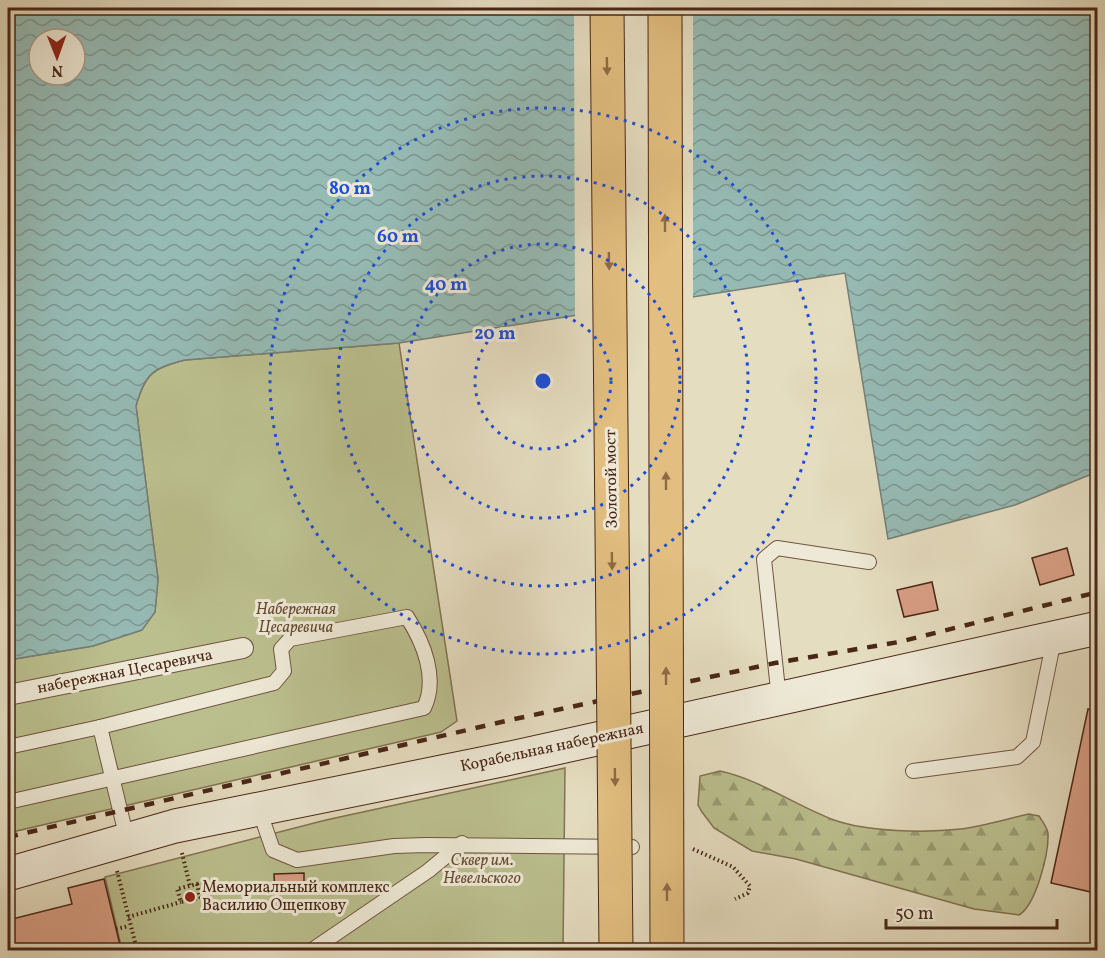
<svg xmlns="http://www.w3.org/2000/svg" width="1105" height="958" font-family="Vollkorn,serif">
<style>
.forest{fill:url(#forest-firs);stroke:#827252;stroke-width:1.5}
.park{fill:#bbbf8e;stroke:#827252;stroke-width:1.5}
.water{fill:url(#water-waves);stroke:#777f75;stroke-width:1.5;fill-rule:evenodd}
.pier{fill:#e5ddc0}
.building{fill:#d99f85;stroke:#492616;stroke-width:1.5}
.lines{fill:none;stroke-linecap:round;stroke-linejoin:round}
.service-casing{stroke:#705440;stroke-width:16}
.pedestrian-casing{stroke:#705440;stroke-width:22}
.secondary-casing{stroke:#492616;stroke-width:35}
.path{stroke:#492616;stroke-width:4;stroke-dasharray:1.5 3;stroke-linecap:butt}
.service{stroke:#eee9d6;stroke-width:14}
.pedestrian{stroke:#eee9d6;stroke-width:20}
.secondary{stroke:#eee9d6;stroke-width:33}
.rail{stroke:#492616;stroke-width:4.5;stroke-dasharray:10 10;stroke-linecap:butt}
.trunk-bridge-casing{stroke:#492616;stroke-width:35;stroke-linecap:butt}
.trunk-bridge{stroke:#e2be80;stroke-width:33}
.oneway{fill:#8e6a46}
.ring{fill:none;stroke:#1d4ed8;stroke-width:3;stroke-dasharray:3 6}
.poi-dot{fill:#8f2418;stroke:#eee9d6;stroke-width:2}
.labels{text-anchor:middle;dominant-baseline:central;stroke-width:6;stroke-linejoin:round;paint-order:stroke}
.street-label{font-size:16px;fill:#492616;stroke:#eee9d6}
.park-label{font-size:16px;font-style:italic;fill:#664c34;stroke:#eee9d6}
.poi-label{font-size:16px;fill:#492616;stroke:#eee9d6;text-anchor:start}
.centre{fill:#1d4ed8;stroke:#eee9d6;stroke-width:3}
.ring-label{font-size:18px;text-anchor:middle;font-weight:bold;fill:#1d4ed8;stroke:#eee9d6;stroke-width:6;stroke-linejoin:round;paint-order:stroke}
</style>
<defs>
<pattern id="forest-firs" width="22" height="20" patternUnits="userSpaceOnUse" patternTransform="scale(1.5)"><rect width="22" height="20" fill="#bbbf8e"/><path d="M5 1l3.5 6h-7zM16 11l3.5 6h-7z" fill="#9a9b73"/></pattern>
<pattern id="water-waves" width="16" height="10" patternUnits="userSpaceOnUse" patternTransform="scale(1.5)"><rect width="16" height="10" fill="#96bbb5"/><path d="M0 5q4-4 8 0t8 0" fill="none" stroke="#7c9892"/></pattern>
</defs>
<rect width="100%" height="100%" fill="#e5ddc0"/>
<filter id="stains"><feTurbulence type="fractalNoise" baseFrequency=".00333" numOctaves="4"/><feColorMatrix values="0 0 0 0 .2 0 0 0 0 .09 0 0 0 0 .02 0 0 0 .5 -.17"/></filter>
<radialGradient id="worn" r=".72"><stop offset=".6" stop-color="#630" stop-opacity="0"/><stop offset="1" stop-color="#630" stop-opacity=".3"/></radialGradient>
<path class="forest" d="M720,771C761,780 794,805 834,820C868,832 925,833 961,829C984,826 1006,819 1029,814L1039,816C1042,821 1047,827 1048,833C1049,853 1036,905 1019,915L974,909L796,859L752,851L714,828L702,812L698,805L700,776Z"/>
<g class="park">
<path d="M399,343L457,721L441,732L8,833V660L93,646L141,630L155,612L158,579L136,406C145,374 153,368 185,360Z"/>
<path d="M565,768L563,950H122L105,877L326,820Z"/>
</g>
<path class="water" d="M8,8H1097V472L1015,505L888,539L845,273L399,343L185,360C153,368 145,373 136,406L158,579L155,612L142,630L93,646L8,660ZM39,39H75V75H39Z"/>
<path class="pier" d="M574,8H693V300L575,318Z"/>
<g class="building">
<path d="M1067,548L1074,575L1040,585L1032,558Z"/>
<path d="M932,582L938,610L904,617L897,590Z"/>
<path d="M1088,709L1098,711V862L1091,892L1051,883Z"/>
<path d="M304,873V893L275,894L274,874Z"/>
<path d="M104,879L120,945L95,950H8V920L72,904L68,888Z"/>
</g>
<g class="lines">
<g class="service-casing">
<g id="service">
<path d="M779,699L764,559L777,548L869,562"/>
<path d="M8,747L100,727"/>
<path d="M913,771L1017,757L1033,742L1054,639"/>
<path d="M8,802L424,708C438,679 424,643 407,617L290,639L281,649L284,671L274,683L100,727L127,839"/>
<path d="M252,811L263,821L273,850L297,860L394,846L426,845L632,847"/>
<path d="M312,950L428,871L462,843"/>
</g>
</g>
<g class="pedestrian-casing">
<path id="pedestrian" d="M8,695L243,648"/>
</g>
<g class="secondary-casing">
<path id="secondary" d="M8,874L175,826L506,759L1098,628"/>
</g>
<g class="path">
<path d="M693,849L733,867L750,886L748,893L735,899"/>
<path d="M182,853L190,886"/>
<path d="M117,871L137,950"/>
<path d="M197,884L200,898L181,902L177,889Z"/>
<path d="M128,917L181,902"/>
<path d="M116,929L129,926"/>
</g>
<use href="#service" class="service"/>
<use href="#pedestrian" class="pedestrian"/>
<use href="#secondary" class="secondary"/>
<path class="rail" d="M8,837L510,720L775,663L899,642L1098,592"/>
<g class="trunk-bridge-casing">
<g id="trunk-bridge">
<path d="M607,8L616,950"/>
<path d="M665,8L667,950"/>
</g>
</g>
<use href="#trunk-bridge" class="trunk-bridge"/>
</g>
<defs><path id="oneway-solid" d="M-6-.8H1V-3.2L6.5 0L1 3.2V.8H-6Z" transform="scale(1.5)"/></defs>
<g class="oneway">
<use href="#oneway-solid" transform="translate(607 66) rotate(89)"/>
<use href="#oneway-solid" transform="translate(665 223) rotate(-90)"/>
<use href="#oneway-solid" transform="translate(609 261) rotate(89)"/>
<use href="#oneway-solid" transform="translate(666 481) rotate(-90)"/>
<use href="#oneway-solid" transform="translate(612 561) rotate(89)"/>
<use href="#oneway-solid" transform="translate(666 676) rotate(-90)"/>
<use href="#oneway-solid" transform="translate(615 777) rotate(89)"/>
<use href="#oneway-solid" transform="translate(667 892) rotate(-90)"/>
</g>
<g class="ring">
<circle cx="543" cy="381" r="68"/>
<circle cx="543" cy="381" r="137"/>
<circle cx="543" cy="381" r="205"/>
<circle cx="543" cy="381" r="273"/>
</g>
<circle class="poi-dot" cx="190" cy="897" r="6"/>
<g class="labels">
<g class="street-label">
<text transform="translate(612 479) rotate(-91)">Золотой мост</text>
<text transform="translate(125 672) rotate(-11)">набережная Цесаревича</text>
<text transform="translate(552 748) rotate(-12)">Корабельная набережная</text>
</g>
<g class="park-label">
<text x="296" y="610">Набережная<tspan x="296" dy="18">Цесаревича</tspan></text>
<text x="482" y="861">Сквер им.<tspan x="482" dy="18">Невельского</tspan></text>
</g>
<g class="poi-label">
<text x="202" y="888">Мемориальный комплекс<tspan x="202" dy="18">Василию Ощепкову</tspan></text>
</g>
</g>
<circle cx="543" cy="381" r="9" class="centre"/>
<g class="ring-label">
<text x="350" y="194">80 m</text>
<text x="398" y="242">60 m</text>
<text x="446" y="290">40 m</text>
<text x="495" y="339">20 m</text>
</g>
<rect width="1105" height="958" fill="none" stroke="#e5ddc0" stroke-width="30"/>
<rect x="9" y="9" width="1087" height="940" fill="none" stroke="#492616" stroke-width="3"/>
<rect x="15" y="15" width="1075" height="928" fill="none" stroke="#492616" stroke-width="1.5"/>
<g transform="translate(57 57) rotate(179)"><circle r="28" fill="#eee9d6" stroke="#ac9b89" stroke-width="1.5"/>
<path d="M0-4.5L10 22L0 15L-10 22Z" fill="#8f2418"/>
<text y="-9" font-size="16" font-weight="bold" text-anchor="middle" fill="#492616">N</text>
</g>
<path d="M886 919v9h171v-9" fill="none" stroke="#492616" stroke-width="3"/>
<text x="895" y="919" font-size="18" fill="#492616" stroke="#eee9d6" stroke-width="4.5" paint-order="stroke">50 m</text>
<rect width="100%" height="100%" filter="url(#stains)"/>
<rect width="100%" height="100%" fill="url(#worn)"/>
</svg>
